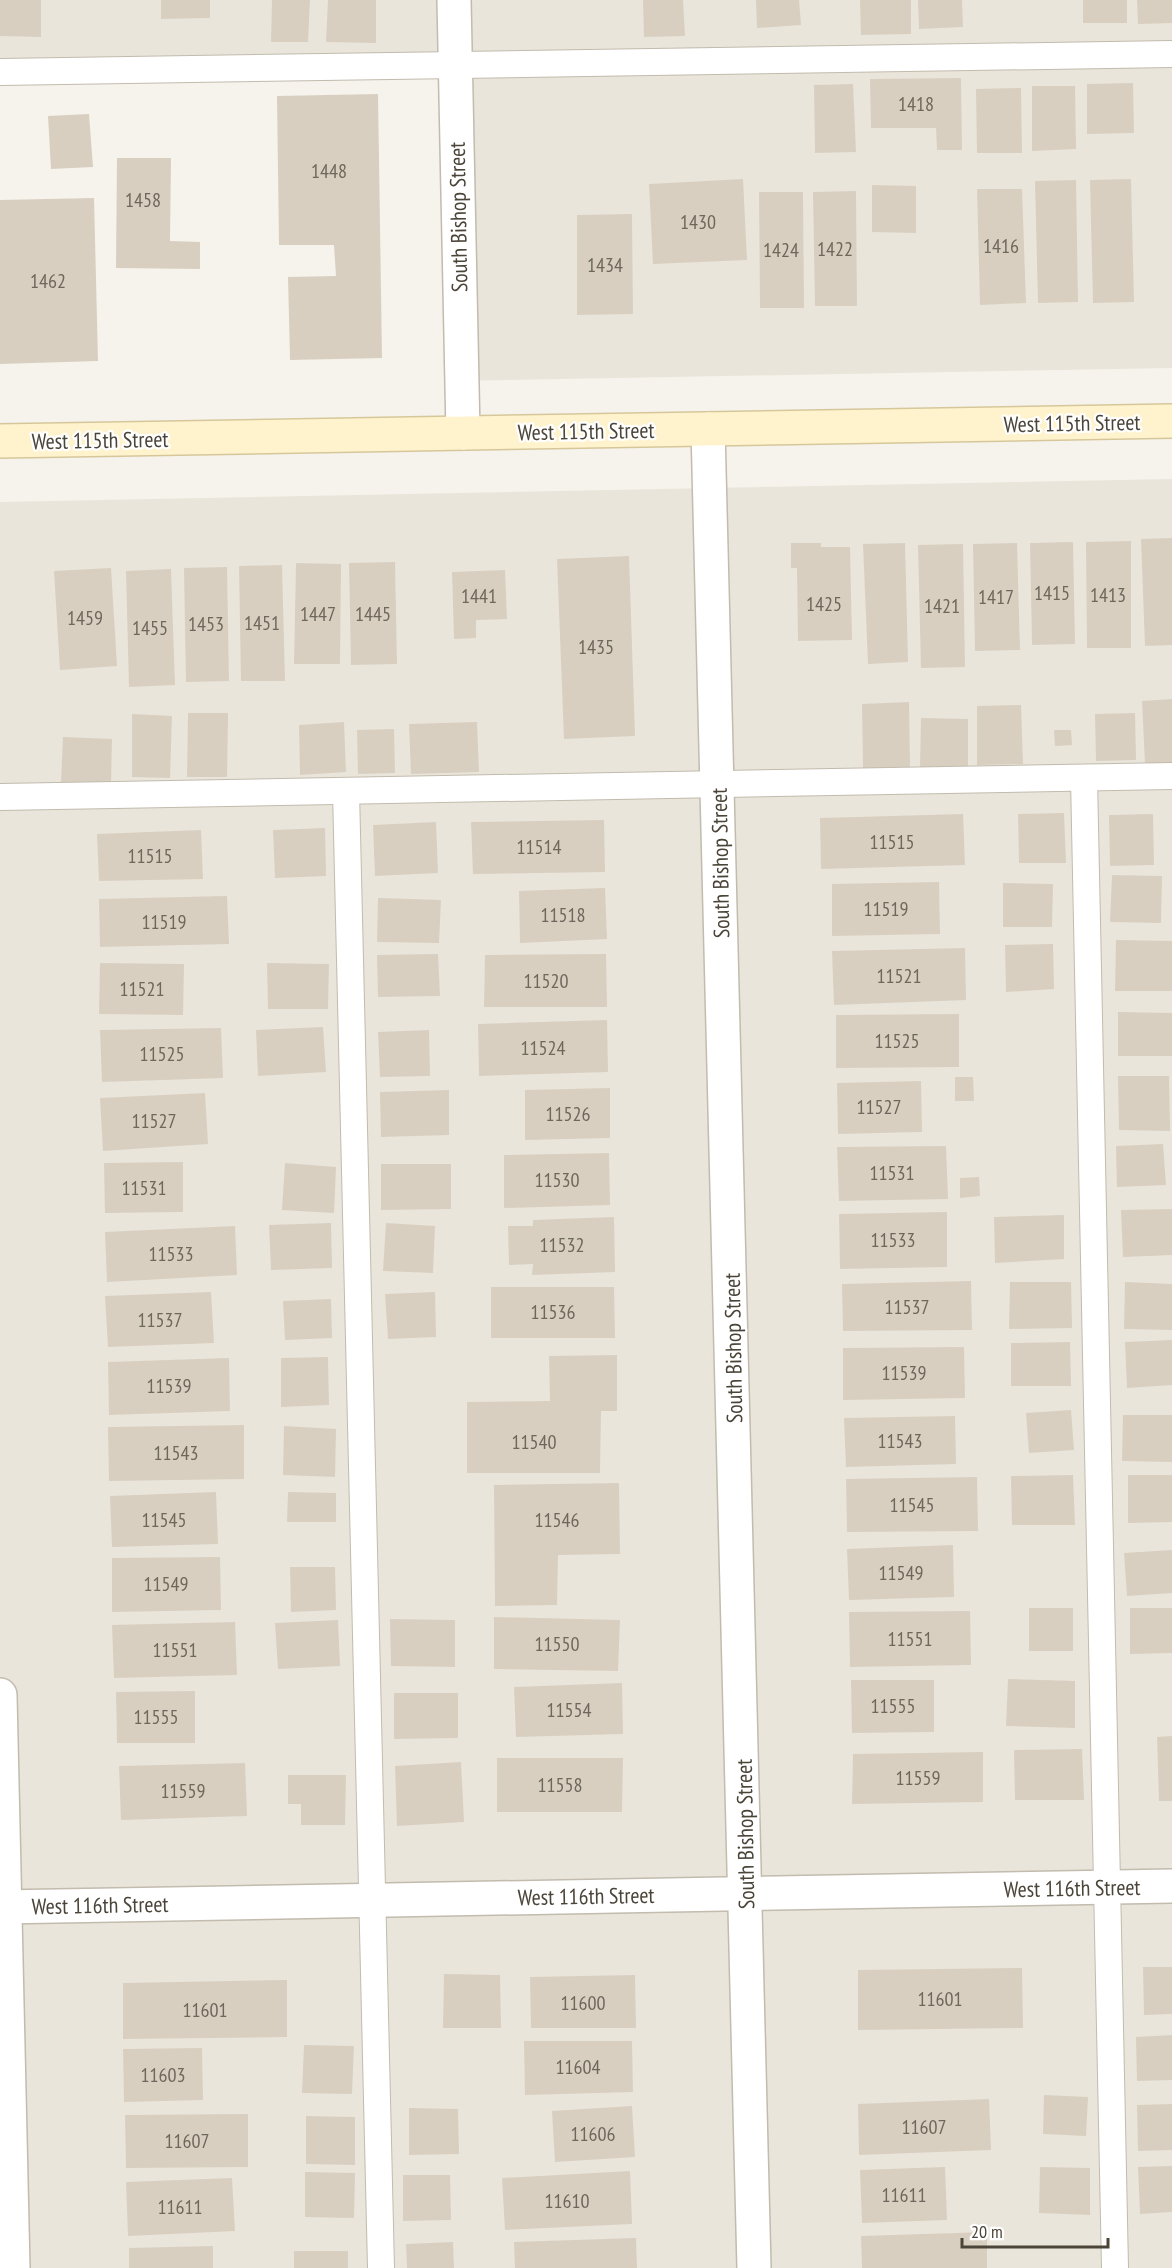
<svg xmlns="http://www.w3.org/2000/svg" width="1172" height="2268" font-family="'PT Sans Narrow',sans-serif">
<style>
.residential{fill:#eae5da}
.building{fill:#d8cfc1}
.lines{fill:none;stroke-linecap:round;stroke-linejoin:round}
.lane-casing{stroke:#c2bbae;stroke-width:28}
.street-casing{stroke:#c2bbae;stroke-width:36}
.secondary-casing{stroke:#d6c79b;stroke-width:36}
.lane{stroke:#fff;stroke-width:26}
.street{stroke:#fff;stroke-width:33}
.secondary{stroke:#fff3cd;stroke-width:33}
.labels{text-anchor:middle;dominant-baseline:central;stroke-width:4.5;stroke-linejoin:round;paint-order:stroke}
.number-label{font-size:20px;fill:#6e675b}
.street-label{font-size:22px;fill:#4b4439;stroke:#fff}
</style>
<rect width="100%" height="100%" fill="#f6f3ec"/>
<g class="residential">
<path d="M0,0H1172V368L452,381L445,70L0,77Z"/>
<path d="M1172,479V2268H0V502Z"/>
</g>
<g class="building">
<path d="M0,0H41V37L0,36Z"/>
<path d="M161,0H210V18L161,19Z"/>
<path d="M272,0H310L308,42H271Z"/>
<path d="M328,0H376V43L326,42Z"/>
<path d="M643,0H683L685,36L644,37Z"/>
<path d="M756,0H799L801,25L757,28Z"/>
<path d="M860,0H911V34L861,35Z"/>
<path d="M918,0H962L963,27L919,29Z"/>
<rect x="1083" y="0" width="44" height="23"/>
<path d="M1137,0H1172V23L1138,24Z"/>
<path d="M961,78L962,150H937L936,128H871L870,79Z"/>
<path d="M1133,83L1134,133L1087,134V84Z"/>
<path d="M853,84L856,152L815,153L814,85Z"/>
<path d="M1032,86H1075L1076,149L1032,151Z"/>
<path d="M1021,88L1022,153H977L976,89Z"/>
<path d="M378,94L382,358L290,360L288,277L336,276L334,245H279L277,96Z"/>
<path d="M89,114L93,167L51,169L48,116Z"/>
<path d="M117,158H171L170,241L200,242V269L116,268Z"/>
<path d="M743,179L747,260L653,264L649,184Z"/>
<path d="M1131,179L1134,302L1093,303L1090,180Z"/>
<path d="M1076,180L1078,302L1038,303L1035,181Z"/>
<path d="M872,185L916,186V233L872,232Z"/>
<path d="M977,189H1022L1026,303L980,305Z"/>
<path d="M856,191L857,306H815L813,192Z"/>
<path d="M759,192H803L804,308H760Z"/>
<path d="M94,198L98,361L0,364V200Z"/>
<path d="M632,214L633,314L577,315V215Z"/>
<path d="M1172,538V645L1145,646L1141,539Z"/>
<path d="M1131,541V648H1087L1086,542Z"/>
<path d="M1073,542L1075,644L1032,645L1030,543Z"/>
<path d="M791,543H821V547H850L852,640L798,641L797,568H791Z"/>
<path d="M905,543L908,662L868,664L863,544Z"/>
<path d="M1017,543L1020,650L975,651L973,544Z"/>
<path d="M963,544L965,667L921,668L918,545Z"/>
<path d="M629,556L635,736L564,739L557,559Z"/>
<path d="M395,562L397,664L351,665L349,563Z"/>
<path d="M296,563L341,564L340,664H294Z"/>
<path d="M282,565L285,681H241L239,566Z"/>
<path d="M227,567L229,681L186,682L184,568Z"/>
<path d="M111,568L117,666L60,670L54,571Z"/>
<path d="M171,569L175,685L129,687L126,571Z"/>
<path d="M505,570L507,619L476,620V638L454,639L452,572Z"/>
<path d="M1172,699V763L1145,764L1142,701Z"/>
<path d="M909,702L910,768H863L862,704Z"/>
<path d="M1021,705L1023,764L977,765V706Z"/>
<path d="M188,713H228L227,777H187Z"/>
<path d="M1135,713L1136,760L1096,761L1095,714Z"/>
<path d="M132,714L172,716L170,778L132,777Z"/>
<path d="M921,718L968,719V768H920Z"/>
<path d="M344,722L346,772L300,775L299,725Z"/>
<path d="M477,722L479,772L411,774L409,724Z"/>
<path d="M394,729L395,773L358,774L357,730Z"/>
<path d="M1054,730H1071L1072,745L1055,746Z"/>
<path d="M63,737L112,739L111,784L61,783Z"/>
<path d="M1064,813L1066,863H1019L1018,814Z"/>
<path d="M963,814L965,865L821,869L820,818Z"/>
<path d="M1153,814L1154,865L1110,866L1109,815Z"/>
<path d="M604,820L605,872L473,874L471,822Z"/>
<path d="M436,822L438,873L375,876L373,825Z"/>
<path d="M325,828L326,876L275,878L273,830Z"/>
<path d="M201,830L203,879L99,881L97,834Z"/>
<path d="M1112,875L1162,876L1161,923L1110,922Z"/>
<path d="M939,882L940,934L832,936V884Z"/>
<path d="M1003,883L1053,884L1052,927H1003Z"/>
<path d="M605,888L607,939L520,943L519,891Z"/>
<path d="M227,896L229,944L100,947L99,899Z"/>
<path d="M378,898L441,900L439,943L377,942Z"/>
<path d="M1116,940L1172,941V991H1115Z"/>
<path d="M1053,944L1054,989L1006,992L1005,945Z"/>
<path d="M965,948L966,1000L834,1005L832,951Z"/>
<path d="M438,954L440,996L378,997L377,955Z"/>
<path d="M606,954L607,1007H484L485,955Z"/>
<path d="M100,963L184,964L183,1015L99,1014Z"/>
<path d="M267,963L329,964L328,1009H268Z"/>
<path d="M1118,1012L1172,1013V1056H1118Z"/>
<path d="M959,1014V1067L836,1068V1015Z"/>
<path d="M607,1020L608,1072L479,1076L478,1024Z"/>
<path d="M323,1027L326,1072L258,1076L256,1030Z"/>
<path d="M221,1028L223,1078L102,1082L100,1030Z"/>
<path d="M429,1030L430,1076L380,1077L378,1032Z"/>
<path d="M1118,1076H1169L1170,1131L1119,1130Z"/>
<path d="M955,1077H973L974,1101H955Z"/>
<path d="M921,1081L922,1132L838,1134L837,1083Z"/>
<path d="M610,1088V1138L525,1140V1090Z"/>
<path d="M449,1090V1135L381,1137L380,1092Z"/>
<path d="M205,1093L208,1144L103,1151L100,1098Z"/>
<path d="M1163,1144L1166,1185L1117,1187L1116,1146Z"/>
<path d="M946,1146L948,1199L839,1201L837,1147Z"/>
<path d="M609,1153L610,1205L504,1208V1155Z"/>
<path d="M183,1162V1212L105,1213L104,1163Z"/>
<path d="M285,1163L336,1167L334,1213L282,1210Z"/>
<path d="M381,1164H451V1209L381,1210Z"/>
<path d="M979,1177L980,1196L960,1198V1178Z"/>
<path d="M1172,1209V1255L1123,1257L1121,1210Z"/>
<path d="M947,1212V1267L840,1269L839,1214Z"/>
<path d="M1064,1215V1259L995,1263L994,1217Z"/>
<path d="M614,1217L615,1272L532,1275L533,1264L509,1265L508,1226H533V1220Z"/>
<path d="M331,1223L332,1268L271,1270L269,1225Z"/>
<path d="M386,1223L435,1226L433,1273L383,1271Z"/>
<path d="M235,1226L237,1275L107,1282L105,1232Z"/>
<path d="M971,1281L972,1330L843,1331L842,1284Z"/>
<path d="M1010,1282H1071L1072,1328L1009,1329Z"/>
<path d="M1125,1282L1172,1284V1330L1124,1329Z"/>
<path d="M491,1287H614L615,1338H491Z"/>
<path d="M211,1292L214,1343L108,1347L105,1296Z"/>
<path d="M435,1292L436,1337L388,1339L385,1294Z"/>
<path d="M331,1299L332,1338L285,1340L283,1301Z"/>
<path d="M1172,1340V1385L1127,1388L1125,1342Z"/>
<path d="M1070,1342L1071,1386H1011V1343Z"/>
<path d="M964,1347L965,1398L843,1400V1348Z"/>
<path d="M617,1355V1411H601L600,1473H467V1402L550,1401L549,1356Z"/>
<path d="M328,1357L329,1405L281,1407V1358Z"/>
<path d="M229,1358L230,1411L109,1415L108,1362Z"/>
<path d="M1071,1410L1074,1450L1029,1453L1026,1413Z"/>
<path d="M1123,1415H1172V1462L1122,1461Z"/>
<path d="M955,1416L956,1464L846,1467L844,1418Z"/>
<path d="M244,1425V1479L109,1481L108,1427Z"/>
<path d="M284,1426L336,1429L335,1477L283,1475Z"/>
<path d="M1073,1475L1075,1525H1012L1011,1476Z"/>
<path d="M1128,1475H1172V1522L1128,1523Z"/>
<path d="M977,1477L978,1531L847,1532L846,1479Z"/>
<path d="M619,1483L620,1554L558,1555L557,1605L495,1606L494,1485Z"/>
<path d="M216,1492L218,1544L112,1547L110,1496Z"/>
<path d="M288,1492L336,1493V1522H287Z"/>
<path d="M953,1545L954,1597L849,1600L847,1549Z"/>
<path d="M1172,1550V1593L1127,1596L1124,1553Z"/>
<path d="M220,1557L221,1610L112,1612V1558Z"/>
<path d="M290,1567H335L336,1610L291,1612Z"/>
<rect x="1029" y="1608" width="44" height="43"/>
<path d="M1130,1608H1172V1653L1130,1654Z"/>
<path d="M970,1611L971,1665L850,1667L849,1612Z"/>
<path d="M494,1617L620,1620L618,1671L494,1669Z"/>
<path d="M390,1619L455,1620V1667L391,1666Z"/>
<path d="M338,1620L340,1666L278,1669L275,1623Z"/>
<path d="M235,1622L237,1675L114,1678L112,1625Z"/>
<path d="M1008,1679L1075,1681V1728L1006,1726Z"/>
<path d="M851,1680H934V1732L852,1733Z"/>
<path d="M622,1683L623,1734L516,1737L514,1687Z"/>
<path d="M195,1691V1743H117L116,1692Z"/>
<path d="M394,1693H458V1738L394,1739Z"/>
<path d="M1172,1736V1801H1159L1157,1737Z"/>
<path d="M1082,1749L1084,1800H1015L1014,1750Z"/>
<path d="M983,1752V1802L852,1804L853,1754Z"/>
<path d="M497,1758H623L622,1812H497Z"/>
<path d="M461,1762L464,1822L397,1826L395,1766Z"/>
<path d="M245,1763L247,1816L121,1820L119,1766Z"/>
<path d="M288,1775H346L345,1825H301V1804H288Z"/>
<path d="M1143,1967H1172V2014L1144,2015Z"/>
<path d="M1022,1968L1023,2028L858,2030V1970Z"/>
<path d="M444,1974L500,1975L501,2028H443Z"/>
<path d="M635,1975L636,2028H531L530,1977Z"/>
<path d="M287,1980V2037L123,2039V1983Z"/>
<path d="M1172,2035V2080L1137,2081L1136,2037Z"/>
<path d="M524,2041H632L633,2092L525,2095Z"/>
<path d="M304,2045L354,2046L352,2094L302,2093Z"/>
<path d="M202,2048L203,2100L124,2102L123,2049Z"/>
<path d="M1044,2095L1088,2097L1086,2136L1043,2134Z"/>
<path d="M989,2099L991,2150L859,2155L858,2104Z"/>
<path d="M1172,2104V2150L1138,2151L1137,2105Z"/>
<path d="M632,2106L635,2157L555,2162L552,2111Z"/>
<path d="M409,2108L458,2109L459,2154L409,2155Z"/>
<path d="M248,2114V2167L126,2168L125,2115Z"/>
<path d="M306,2116L355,2117V2165L306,2164Z"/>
<path d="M1172,2166V2212L1140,2214L1138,2167Z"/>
<path d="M945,2167L947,2220L862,2223L860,2170Z"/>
<path d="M1040,2167L1090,2168V2215L1039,2213Z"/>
<path d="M630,2171L632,2224L505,2230L502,2178Z"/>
<path d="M305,2172L355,2173L354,2218L305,2217Z"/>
<path d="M403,2175H450L451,2220L403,2221Z"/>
<path d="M232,2178L235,2231L128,2236L126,2182Z"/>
<path d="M987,2232V2268H862L861,2236Z"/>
<path d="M636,2238L637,2268H515L514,2242Z"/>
<path d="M453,2242L454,2268H407L406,2244Z"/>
<path d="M213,2246V2268H129V2248Z"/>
<rect x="294" y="2251" width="54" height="17"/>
</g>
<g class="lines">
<g class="lane-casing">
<g id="lane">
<path d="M0,72L1172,54"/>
<path d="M1084,778L1115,2268"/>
<path d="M346,791L381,2268"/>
<path d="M0,797L1172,776"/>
</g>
</g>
<g class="street-casing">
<g id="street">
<path d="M454,0L463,433"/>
<path d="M708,429L754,2268"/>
<path d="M0,1695L13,2268"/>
<path d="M0,1907L1172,1886"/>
</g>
</g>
<g class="secondary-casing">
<path id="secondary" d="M0,441L1172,421"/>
</g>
<use href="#lane" class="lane"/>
<use href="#street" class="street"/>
<use href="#secondary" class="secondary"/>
</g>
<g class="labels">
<g class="number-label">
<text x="916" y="104">1418</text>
<text x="329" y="171">1448</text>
<text x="143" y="200">1458</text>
<text x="698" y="222">1430</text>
<text x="1001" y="246">1416</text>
<text x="835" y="249">1422</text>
<text x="781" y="250">1424</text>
<text x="605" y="265">1434</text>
<text x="48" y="281">1462</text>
<text x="1052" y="593">1415</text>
<text x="1108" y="595">1413</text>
<text x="479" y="596">1441</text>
<text x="996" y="597">1417</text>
<text x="824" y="604">1425</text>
<text x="942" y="606">1421</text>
<text x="318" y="614">1447</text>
<text x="373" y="614">1445</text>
<text x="85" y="618">1459</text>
<text x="262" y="623">1451</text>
<text x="206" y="624">1453</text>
<text x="150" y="628">1455</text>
<text x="596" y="647">1435</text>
<text x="892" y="842">11515</text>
<text x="539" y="847">11514</text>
<text x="150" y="856">11515</text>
<text x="886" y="909">11519</text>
<text x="563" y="915">11518</text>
<text x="164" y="922">11519</text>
<text x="899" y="976">11521</text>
<text x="546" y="981">11520</text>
<text x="142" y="989">11521</text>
<text x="897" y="1041">11525</text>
<text x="543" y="1048">11524</text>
<text x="162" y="1054">11525</text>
<text x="879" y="1107">11527</text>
<text x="568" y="1114">11526</text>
<text x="154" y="1121">11527</text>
<text x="892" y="1173">11531</text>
<text x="557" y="1180">11530</text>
<text x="144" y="1188">11531</text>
<text x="893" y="1240">11533</text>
<text x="562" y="1245">11532</text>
<text x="171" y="1254">11533</text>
<text x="907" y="1307">11537</text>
<text x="553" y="1312">11536</text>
<text x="160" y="1320">11537</text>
<text x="904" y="1373">11539</text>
<text x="169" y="1386">11539</text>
<text x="900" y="1441">11543</text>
<text x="534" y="1442">11540</text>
<text x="176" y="1453">11543</text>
<text x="912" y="1505">11545</text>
<text x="164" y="1520">11545</text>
<text x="557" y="1520">11546</text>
<text x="901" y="1573">11549</text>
<text x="166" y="1584">11549</text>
<text x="910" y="1639">11551</text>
<text x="557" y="1644">11550</text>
<text x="175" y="1650">11551</text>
<text x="893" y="1706">11555</text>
<text x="569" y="1710">11554</text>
<text x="156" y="1717">11555</text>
<text x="918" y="1778">11559</text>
<text x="560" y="1785">11558</text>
<text x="183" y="1791">11559</text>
<text x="940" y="1999">11601</text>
<text x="583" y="2003">11600</text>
<text x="205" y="2010">11601</text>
<text x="578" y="2067">11604</text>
<text x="163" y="2075">11603</text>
<text x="924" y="2127">11607</text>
<text x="593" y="2134">11606</text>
<text x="187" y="2141">11607</text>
<text x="904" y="2195">11611</text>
<text x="567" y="2201">11610</text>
<text x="180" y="2207">11611</text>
</g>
<g class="street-label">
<text transform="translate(458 217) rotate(-91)">South Bishop Street</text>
<text transform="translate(1072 423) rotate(-1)">West 115th Street</text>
<text transform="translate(586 431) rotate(-1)">West 115th Street</text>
<text transform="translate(100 440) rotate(-1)">West 115th Street</text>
<text transform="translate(720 863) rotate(-91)">South Bishop Street</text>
<text transform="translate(733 1348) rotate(-91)">South Bishop Street</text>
<text transform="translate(745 1834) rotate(-91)">South Bishop Street</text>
<text transform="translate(1072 1888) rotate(-1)">West 116th Street</text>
<text transform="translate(586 1896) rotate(-1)">West 116th Street</text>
<text transform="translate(100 1905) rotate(-1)">West 116th Street</text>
</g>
</g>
<path d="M962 2238v9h146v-9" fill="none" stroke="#4b4439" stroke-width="3"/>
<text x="971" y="2238" font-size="18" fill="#4b4439" stroke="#ffffff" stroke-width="4.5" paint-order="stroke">20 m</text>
</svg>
